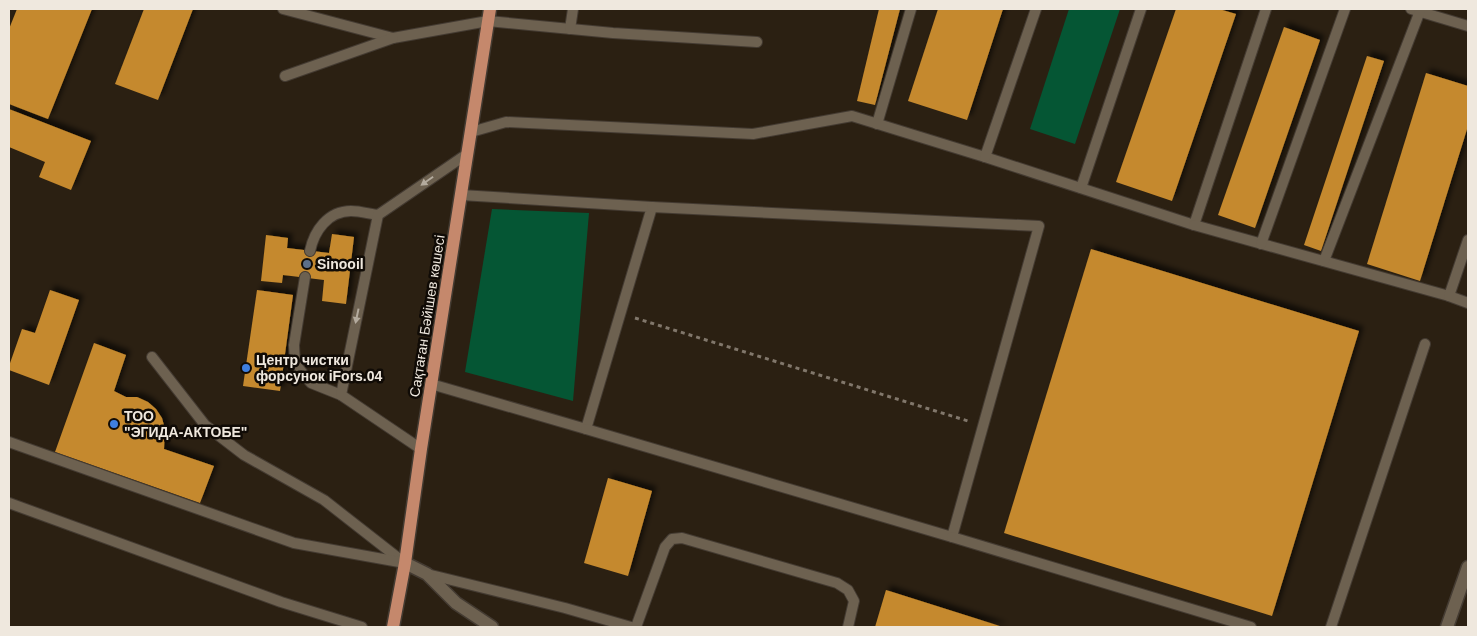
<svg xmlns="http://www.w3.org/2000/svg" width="1477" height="636" font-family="Helvetica,sans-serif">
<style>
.green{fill:#055634}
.building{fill:#c5892e;filter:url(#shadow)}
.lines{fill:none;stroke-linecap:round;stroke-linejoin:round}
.service-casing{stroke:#443b32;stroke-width:12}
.minor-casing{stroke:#443b32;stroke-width:15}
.primary-casing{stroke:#443b32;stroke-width:15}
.path{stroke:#81776b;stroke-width:3;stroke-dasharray:4 4;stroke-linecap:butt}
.service{stroke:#6d6150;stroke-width:10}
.minor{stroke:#6d6150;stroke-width:12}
.primary{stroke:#c5886c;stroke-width:12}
.oneway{fill:#b4ab9e}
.service-dot{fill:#5c6f8a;stroke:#100b06;stroke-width:2}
.shop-dot{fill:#3f7fe0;stroke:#100b06;stroke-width:2}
.labels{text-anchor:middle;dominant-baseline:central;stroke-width:5;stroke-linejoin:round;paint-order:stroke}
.poi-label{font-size:14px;font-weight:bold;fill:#efe8de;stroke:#100b06;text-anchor:start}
.street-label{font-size:14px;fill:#efe8de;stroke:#100b06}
</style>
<defs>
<filter id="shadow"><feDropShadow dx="4.5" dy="-4.5" stdDeviation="2.5" flood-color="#0009"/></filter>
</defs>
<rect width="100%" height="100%" fill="#2b2012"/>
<g class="green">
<path d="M1069,9H1120L1075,144L1030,129Z"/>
<path d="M492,209L589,213L573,401L465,372Z"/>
</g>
<g class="building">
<path d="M17,9H92L48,119L9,104V29Z"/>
<path d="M144,9H193L158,100L115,84Z"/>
<path d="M879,9H900L875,105L857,101Z"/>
<path d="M938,9H1003L967,120L908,101Z"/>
<path d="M1176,9H1219L1236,14L1172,201L1116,182Z"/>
<path d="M1284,27L1320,40L1255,228L1218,215Z"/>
<path d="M1367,56L1384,61L1321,251L1304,245Z"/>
<path d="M1426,73L1468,86V126L1420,281L1367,264Z"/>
<path d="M9,109L91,141L71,190L39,177L45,162L9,147Z"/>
<path d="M332,234L354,237L346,304L322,301L324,280L283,275L282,283L261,281L266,235L288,238L287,248L329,253Z"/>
<path d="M1091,249L1359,331L1272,616L1004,533Z"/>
<path d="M50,290L79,300L49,385L9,370V366L22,329L35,333Z"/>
<path d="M257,290L293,295L280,391L243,386Z"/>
<path d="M94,343L126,355L114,391L126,397H137L148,402L156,409L162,418L165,429L164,449L214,466L200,503L55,452Z"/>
<path d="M608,478L652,491L628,576L584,563Z"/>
<path d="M886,590L1003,627H875Z"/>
</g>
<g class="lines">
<g class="service-casing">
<g id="service">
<path d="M283,9L393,38L488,21L613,33L757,42"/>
<path d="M1411,9L1468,26"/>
<path d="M570,29L573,9"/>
<path d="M285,76L393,38"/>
<path d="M877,124L911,9"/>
<path d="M471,132L506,122L753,134L852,116L985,157L1194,225L1266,9"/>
<path d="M985,157L1036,9"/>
<path d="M1081,188L1141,9"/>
<path d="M1194,225L1449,296"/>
<path d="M1468,240L1449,296L1468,303"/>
<path d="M1261,244L1345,9"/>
<path d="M310,251C314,231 328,211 351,211C360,211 370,214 378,215"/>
<path d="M1324,261L1420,11"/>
<path d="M305,277L294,345L295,364L311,383L341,395"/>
<path d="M152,357L205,425L244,455L324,500L402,561"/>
<path d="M431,384L586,429L652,207L461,195"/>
<path d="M586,429L952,537L1039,226L652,207"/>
<path d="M9,442L294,543L405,563"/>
<path d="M421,449L341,395L378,215L467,154"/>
<path d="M9,503L281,602L362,627"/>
<path d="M952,537L1251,627"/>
<path d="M427,574L565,608L631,627"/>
<path d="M636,627L665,547L672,539L682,538L837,583L848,590L854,601L848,627"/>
<path d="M1331,627L1425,344"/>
</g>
</g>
<g class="minor-casing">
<g id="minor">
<path d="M405,563L427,574L456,603L492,627"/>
<path d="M1447,627L1468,567"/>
</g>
</g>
<g class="primary-casing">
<path id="primary" d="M393,627L405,563L421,449L490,9"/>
</g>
<path class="path" d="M635,318L968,421"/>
<use href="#service" class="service"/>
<use href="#minor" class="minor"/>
<use href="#primary" class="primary"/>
</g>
<defs><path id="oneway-solid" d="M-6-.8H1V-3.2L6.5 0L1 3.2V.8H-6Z" transform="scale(1.25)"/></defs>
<g class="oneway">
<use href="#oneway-solid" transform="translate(427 181) rotate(145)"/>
<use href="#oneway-solid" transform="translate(357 316) rotate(102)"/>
</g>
<circle class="service-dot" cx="307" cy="264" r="5"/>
<g class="shop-dot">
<circle cx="246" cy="368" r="5"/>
<circle cx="114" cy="424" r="5"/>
</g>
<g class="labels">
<g class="poi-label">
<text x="317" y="264">Sinooil</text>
<text x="256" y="360">Центр чистки<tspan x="256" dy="16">форсунок iFors.04</tspan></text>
<text x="124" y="416">ТОО<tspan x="124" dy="16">"ЭГИДА-АКТОБЕ"</tspan></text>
</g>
<g class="street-label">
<text transform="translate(427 316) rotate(-81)">Сақтаған Бәйішев көшесі</text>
</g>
</g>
<rect width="1477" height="636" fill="none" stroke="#efe8de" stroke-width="20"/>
</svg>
